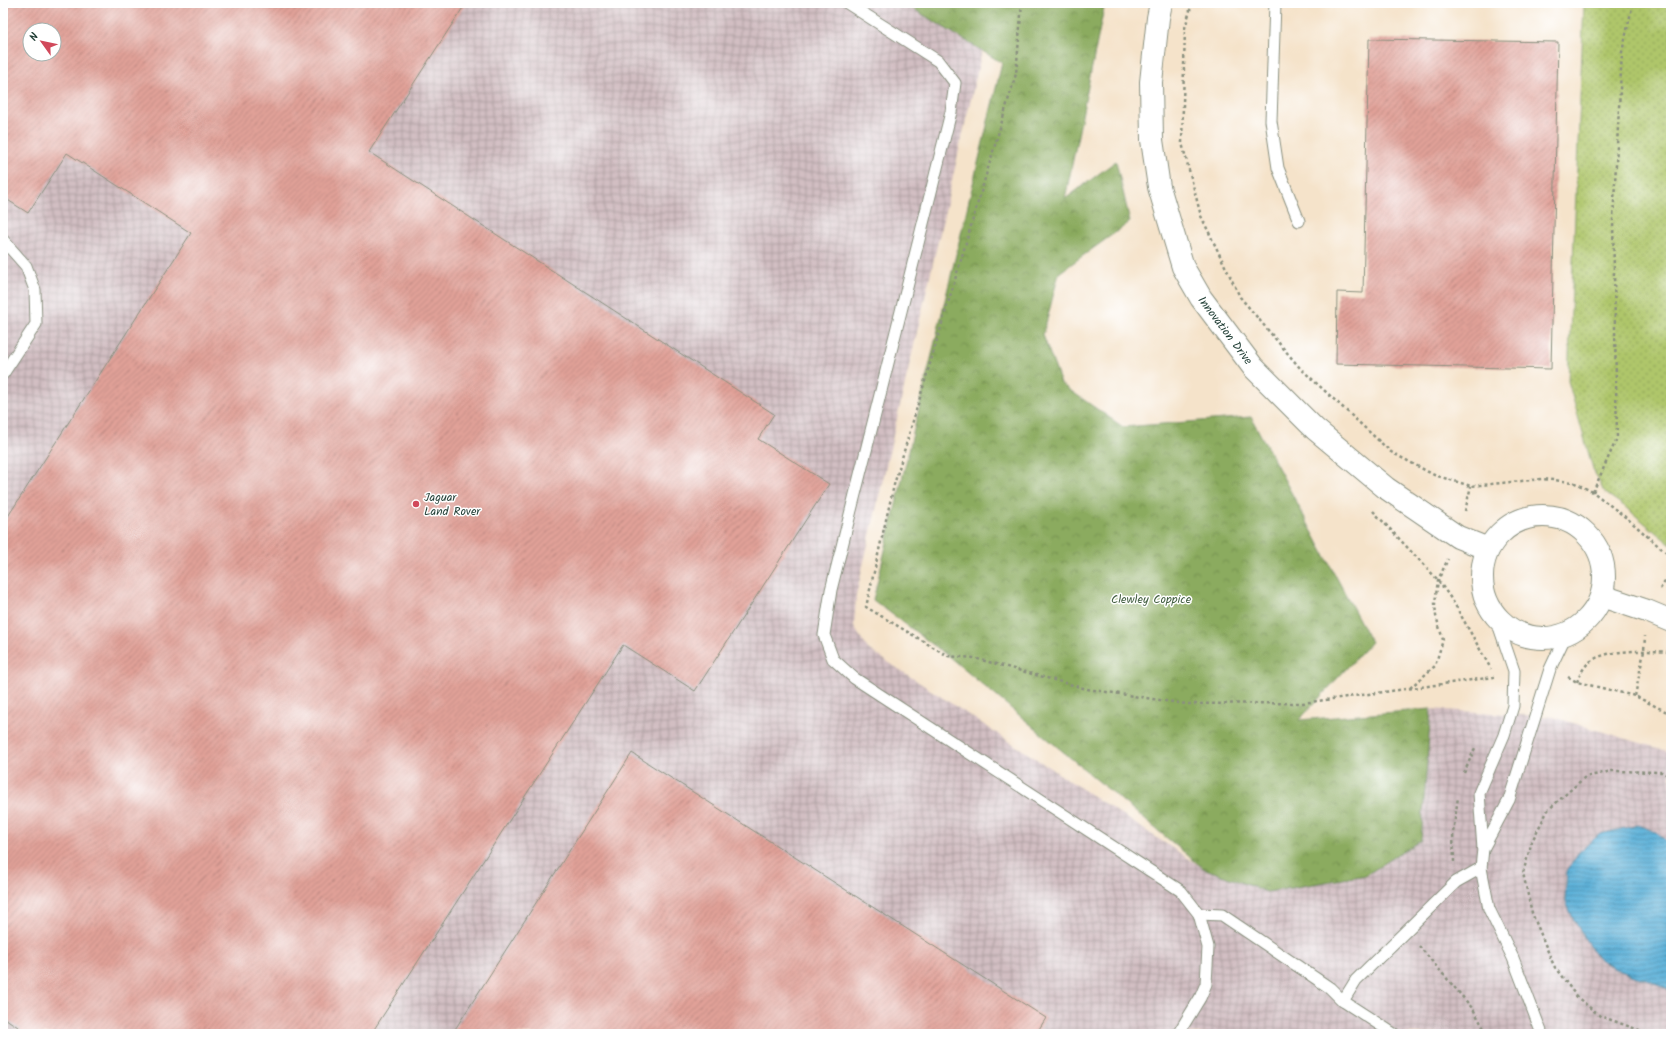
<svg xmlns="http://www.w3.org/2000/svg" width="1674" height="1037" font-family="Kalam,sans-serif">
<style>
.industrial{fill:url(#industrial-grid);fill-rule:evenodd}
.green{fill:url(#green-dots);stroke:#67824f}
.forest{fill:url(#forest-crowns);stroke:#557449}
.water{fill:url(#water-rules);stroke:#3e7686}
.building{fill:url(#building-hatch);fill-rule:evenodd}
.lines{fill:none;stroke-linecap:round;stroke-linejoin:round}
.lane-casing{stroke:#8a907f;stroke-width:13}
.street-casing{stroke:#8a907f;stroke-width:24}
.path{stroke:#8a907f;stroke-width:2.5;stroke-dasharray:3 3;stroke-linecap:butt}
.lane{stroke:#fff;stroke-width:11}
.street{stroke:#fff;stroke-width:22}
.poi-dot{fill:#d1495b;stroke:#fff;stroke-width:1.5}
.labels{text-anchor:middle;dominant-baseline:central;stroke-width:3;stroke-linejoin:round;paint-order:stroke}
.street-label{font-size:12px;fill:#1f3d34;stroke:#fff}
.poi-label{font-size:12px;fill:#1f3d34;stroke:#fff;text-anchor:start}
.park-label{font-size:12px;fill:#435f42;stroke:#fff}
</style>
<defs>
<pattern id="industrial-grid" width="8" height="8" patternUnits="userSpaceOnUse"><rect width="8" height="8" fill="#d2bec2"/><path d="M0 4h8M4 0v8" fill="none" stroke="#aa9c9e"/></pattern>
<pattern id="green-dots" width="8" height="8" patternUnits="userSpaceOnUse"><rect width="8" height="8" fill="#afc66a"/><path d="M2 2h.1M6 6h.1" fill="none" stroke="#8ea258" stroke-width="1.8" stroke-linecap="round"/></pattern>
<pattern id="forest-crowns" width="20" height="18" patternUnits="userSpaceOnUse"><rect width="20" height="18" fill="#8bab5e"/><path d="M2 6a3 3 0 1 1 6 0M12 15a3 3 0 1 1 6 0" fill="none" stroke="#718c4e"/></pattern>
<pattern id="water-rules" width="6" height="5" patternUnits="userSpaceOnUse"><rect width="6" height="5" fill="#5cb0d8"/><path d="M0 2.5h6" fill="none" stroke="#4b90b0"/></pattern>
<pattern id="building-hatch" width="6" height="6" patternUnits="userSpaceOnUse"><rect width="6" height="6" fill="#e1a198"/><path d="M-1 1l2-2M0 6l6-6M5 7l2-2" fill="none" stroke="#b6847d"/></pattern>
</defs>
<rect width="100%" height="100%" fill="#fff"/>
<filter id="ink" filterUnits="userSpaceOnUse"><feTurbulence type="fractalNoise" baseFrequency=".025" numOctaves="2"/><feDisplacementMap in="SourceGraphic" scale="8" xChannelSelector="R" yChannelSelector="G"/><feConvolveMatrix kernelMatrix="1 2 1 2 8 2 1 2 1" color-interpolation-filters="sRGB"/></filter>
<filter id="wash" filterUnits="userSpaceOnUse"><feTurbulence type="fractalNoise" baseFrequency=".012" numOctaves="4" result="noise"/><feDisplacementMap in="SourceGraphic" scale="16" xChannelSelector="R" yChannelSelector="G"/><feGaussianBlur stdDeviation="0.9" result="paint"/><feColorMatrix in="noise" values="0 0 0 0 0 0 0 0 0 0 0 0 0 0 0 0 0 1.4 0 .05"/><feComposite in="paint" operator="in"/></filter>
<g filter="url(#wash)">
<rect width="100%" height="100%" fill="#f5e3ca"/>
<path class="industrial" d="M3,3H904L982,51L856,596L854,627L868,649L1203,868L1267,891L1421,840L1431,709L1553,717L1671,752V1034H3ZM30,30H54V54H30Z"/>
<path class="green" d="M1584,3H1671V545L1624,506L1604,492L1593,469L1568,381Z"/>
<path class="forest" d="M904,3H1105L1065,199L1116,161L1130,222L1059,273L1043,335L1061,384L1123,427L1251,417L1371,642L1299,720L1431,709L1421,840L1366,875L1267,892L1203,868L948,656L873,600L1002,63Z"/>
<path class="water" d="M1638,825L1656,832L1671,845V989L1615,969L1598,958L1587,943L1573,918L1565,900L1567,871L1580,851L1600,834Z"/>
<g id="blocks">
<g class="building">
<path d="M3,3H466L369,152L774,414L758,439L829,484L695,691L623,645L371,1034H18L21,1029L3,1017V524L191,233L67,153L28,213L3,197ZM30,30H54V54H30Z"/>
<path d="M1369,39L1558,42L1551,369L1336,364L1337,292L1363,293Z"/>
<path d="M632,753L1046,1018L1036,1034H452Z"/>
</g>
</g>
</g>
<g filter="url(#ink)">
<use href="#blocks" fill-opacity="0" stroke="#8a907f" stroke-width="1"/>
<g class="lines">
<g class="lane-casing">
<g id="lane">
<path d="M847,3L938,61L955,83L951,112L831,590L824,635L833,659L854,678L1181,891L1199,914L1208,947L1206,984L1200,998L1178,1034"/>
<path d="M1275,3L1271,121L1278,168L1299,221"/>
<path d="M3,240L26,266L35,290L36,324L3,374"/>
<path d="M1496,618L1514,671L1513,706L1504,735L1479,793L1483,849L1509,800L1550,669L1566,635"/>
<path d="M1483,849L1481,868L1489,909L1513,958L1542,1034"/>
<path d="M1199,914L1222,915L1330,988L1343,1001L1356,980L1456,882L1481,868"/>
<path d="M1343,1001L1394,1034"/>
</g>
</g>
<g class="street-casing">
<g id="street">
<path id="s1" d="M1161,3L1158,18L1151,82L1152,140L1159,187L1183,267L1201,298L1253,367L1315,429L1386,488L1458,537L1488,549"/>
<circle cx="1543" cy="577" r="61"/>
<path d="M1602,596L1647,611L1671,621"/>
</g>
</g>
<g class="path">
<path d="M1022,3L1016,74L894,485L866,607L948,656L974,658L1087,689L1186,704L1303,703L1494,677"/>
<path d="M1192,3L1185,28L1182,143L1201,216L1240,297L1300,368L1391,452L1434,475L1471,486L1542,479L1573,482L1593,492L1629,520L1671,557"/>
<path d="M1593,492L1617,438L1613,220L1622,52L1633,3"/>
<path d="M1373,511L1438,580L1454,603L1491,669"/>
<path d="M1465,511L1471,486"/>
<path d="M1660,589L1671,573"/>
<path d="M1568,677L1577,682L1635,696L1671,714"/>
<path d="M1577,682C1580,674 1584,666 1591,661C1610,648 1648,651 1671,652"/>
<path d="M1410,688L1435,666L1443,640L1436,616L1435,603L1438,580L1448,559"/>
<path d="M1635,696L1644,651L1645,636"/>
<path d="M1464,773L1475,748"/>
<path d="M1454,862L1453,833L1458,797"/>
<path d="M1419,946L1473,1009L1487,1034"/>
<path d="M1645,1034L1639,1030L1600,1016L1577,997L1554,966L1532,913L1523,873L1532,841L1548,810L1585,777L1612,771L1662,772L1671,777"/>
</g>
<use href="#lane" class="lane"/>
<use href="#street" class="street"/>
</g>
</g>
<circle class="poi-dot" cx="416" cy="504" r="4"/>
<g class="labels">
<g class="street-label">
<text stroke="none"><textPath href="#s1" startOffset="345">Innovation Drive</textPath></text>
</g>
<g class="poi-label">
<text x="424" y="497">Jaguar<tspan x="424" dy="14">Land Rover</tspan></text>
</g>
<g class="park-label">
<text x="1151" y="599">Clewley Coppice</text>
</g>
</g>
<rect width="1674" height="1037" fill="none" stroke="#fff" stroke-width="16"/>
<g transform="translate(42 42) rotate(303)"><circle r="19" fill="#ffffff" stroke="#a5b1ae"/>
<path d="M0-3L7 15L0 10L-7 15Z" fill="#d1495b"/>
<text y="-6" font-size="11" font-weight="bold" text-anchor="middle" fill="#1f3d34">N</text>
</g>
</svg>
